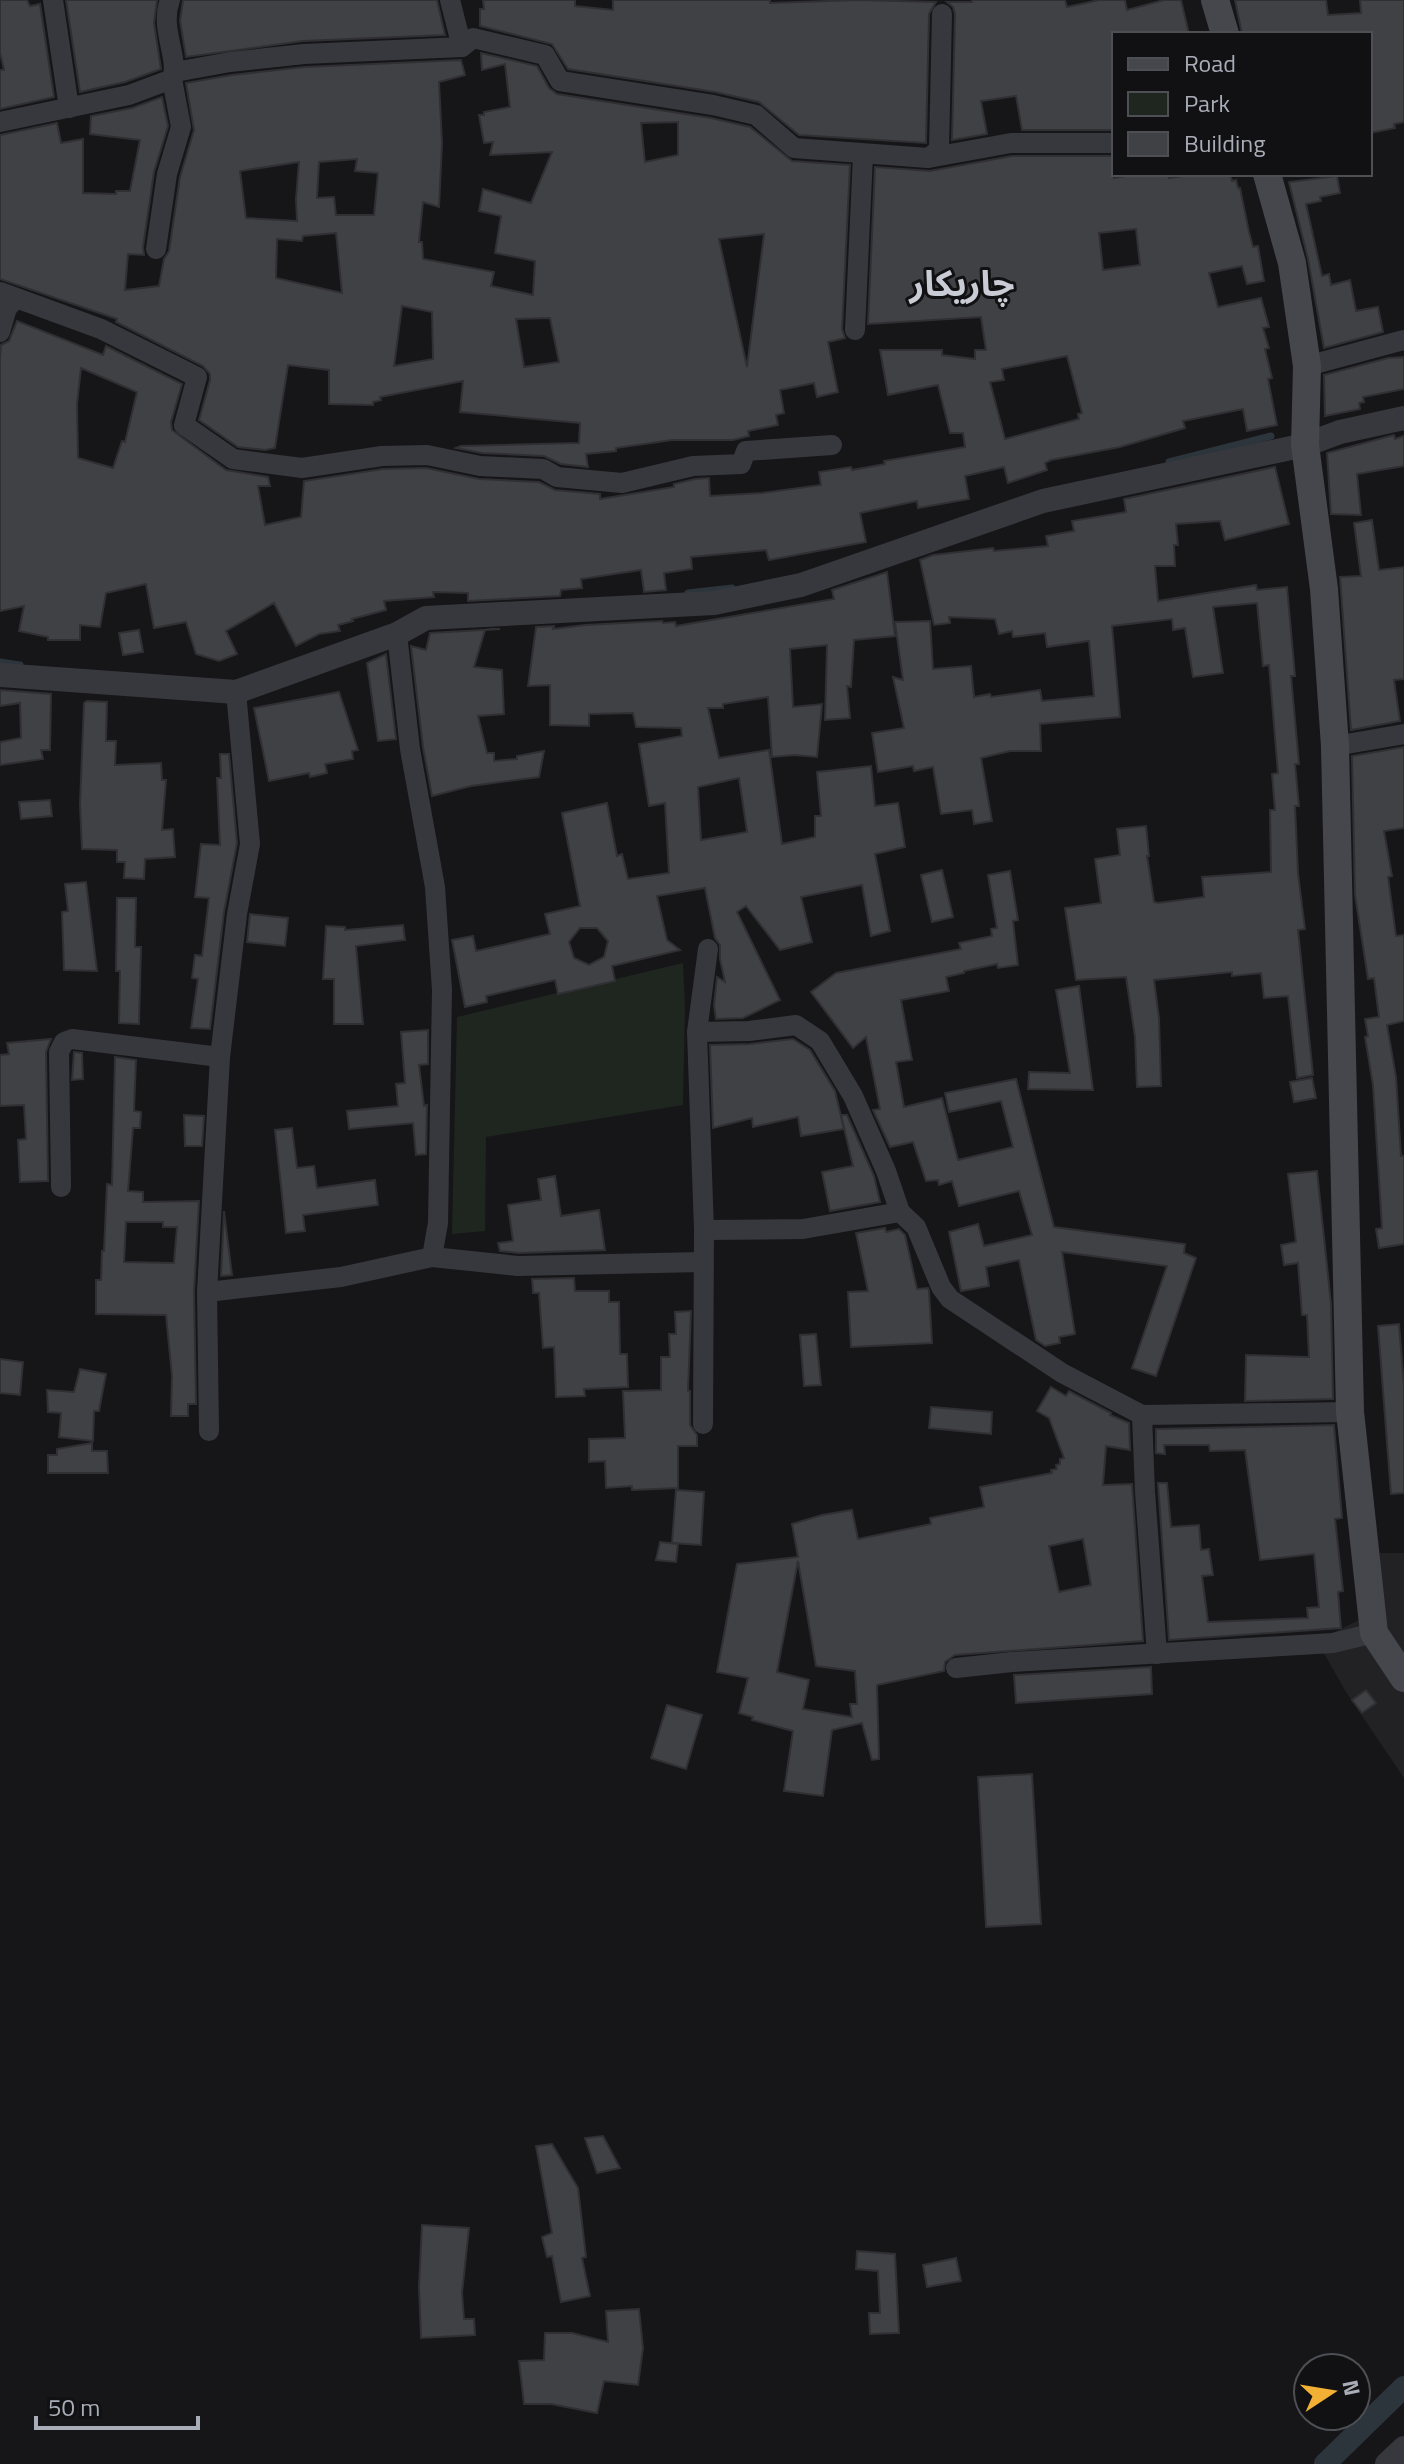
<svg xmlns="http://www.w3.org/2000/svg" width="1404" height="2464" font-family="'Titillium Web','Noto Sans Arabic',sans-serif">
<style>
.built{fill:#222225}
.green{fill:#1e261f}
.lines{fill:none;stroke-linecap:round;stroke-linejoin:round}
.stream{stroke:#2c353c;stroke-width:7}
.canal{stroke:#2c353c;stroke-width:22}
.building{fill:#404145;stroke:#303034;stroke-width:2;fill-rule:evenodd}
.minor{stroke:#37383d;stroke-width:20}
.tertiary{stroke:#37383d;stroke-width:24}
.secondary{stroke:#45474d;stroke-width:28}
.labels{text-anchor:middle;dominant-baseline:central;stroke-width:6;stroke-linejoin:round;paint-order:stroke}
.town-label{font-size:36px;font-weight:bold;fill:#c9ccd4;stroke:#111113}
</style>
<rect width="100%" height="100%" fill="#161618"/>
<path class="built" d="M1375,1553H1404V1778L1346,1692L1317,1641L1367,1616Z"/>
<path class="green" d="M683,963L685,1007L683,1105L486,1137L485,1231L452,1234L457,1017Z"/>
<g class="lines">
<g class="stream">
<path d="M1169,462L1271,436"/>
<path d="M688,593L732,588"/>
<path d="M0,662L20,665"/>
</g>
<path class="canal" d="M1325,2464L1404,2387"/>
</g>
<g class="building">
<path d="M0,0H27L30,6L40,4L54,97L0,109V70H4L0,52Z"/>
<path d="M66,0H157L154,23L161,69L125,82L80,92Z"/>
<path d="M183,0H437L445,35L303,41L186,57L180,21Z"/>
<path d="M483,0H575V6L613,10V0H770V3L857,0L936,2L929,14L926,143L799,135L759,102L715,92L568,69L552,44L480,26V9H484Z"/>
<path d="M972,0H1065L1067,7L1099,0H1125L1127,10L1164,0H1181L1189,34H1114V130H1022L1016,96L981,101L987,134L952,140L955,14L953,7L947,2H972Z"/>
<path d="M1235,0H1326L1328,15L1361,13L1360,0H1404V122L1394,124L1395,128L1370,133V34H1242Z"/>
<path d="M481,53L537,66L549,88L557,94L711,118L750,127L792,161L850,165L842,329L845,338L828,342L838,392L817,397L814,383L780,390L784,413L776,415L778,425L748,431L749,436L733,440H672L616,448V451L586,454L588,467L561,464L544,456L482,453L456,448L461,446L579,443L580,423L460,412L463,381L380,397L381,400L373,402V405L329,404V370L288,365L275,448L265,450L238,447L199,420L210,380V374L203,366L116,322L117,319L0,279V135L57,123L61,143L83,139V193L116,194V191H130L140,140L90,134L91,116L132,108L162,97L168,126L154,172L143,247L144,255L128,254L125,290L159,286L164,259L169,251L180,177L194,130L186,83L232,75L305,67L461,60L465,75L439,82L442,143L439,207L423,202L419,242H422L423,259L494,272L491,286L533,295L535,261L495,253L501,216L479,211L483,189L531,203L552,152L490,155L493,142L484,143L479,115H484V112L510,107L505,64L482,70ZM678,122V155L645,162L641,123ZM357,159L355,171L378,173L374,215H336L334,197L317,198L319,162ZM299,162L296,199L297,221L246,218L240,171ZM336,233L342,293L276,278L277,239L302,241L303,236ZM764,234L747,367L719,239ZM402,306L432,312L433,359L394,366ZM550,318L559,362L524,367L516,319Z"/>
<path d="M1012,156H1114V178L1136,174H1168L1169,178L1195,174H1230L1232,181L1236,180L1238,188H1240L1249,232L1253,247L1258,246L1264,281L1247,284L1242,266L1209,273L1218,307L1261,298L1269,327L1263,328L1269,348L1265,349L1272,378L1268,379L1277,425L1247,431L1243,409L1183,421L1185,428L1120,447L1051,460L1045,463L1047,470L1008,483L1004,467L965,476L969,499L918,508L917,501L860,513L866,542L769,560L766,550L691,557L692,569L664,573L666,590L644,592L641,570L581,579L582,588L561,590L560,596L468,601V593L433,592L434,597L384,601L386,610L352,619L353,621L338,625L340,631L319,634L296,646L274,603L226,631L237,654L219,661L196,654L186,622L154,628L146,584L106,593L100,627L80,625V640H48V637L19,631L24,606L0,611V359L1,345L9,341L17,321L103,355L106,346L182,384L171,422L172,430L226,470L268,477L270,486H258L265,525L301,517L304,481L383,469L426,468L479,479L539,482L555,490L600,494V499L674,487V484L695,479L709,478L710,496L762,493L821,485L819,472L851,467L852,470L885,464L884,461L965,447L963,433H950L938,385L888,395L880,350H942V355L975,359V350H986L981,317L868,324L875,167L930,171ZM1136,229L1140,265L1103,270L1099,233ZM1067,356L1082,413L1078,414L1079,419L1005,439L990,382L1004,380L1002,369ZM81,368L137,392L125,442L122,441L113,468L78,458L77,404Z"/>
<path d="M1337,176L1340,193L1320,197L1321,201L1306,204L1322,276L1329,274L1331,285L1350,280L1356,311L1378,307L1383,332L1324,348L1308,259L1289,182Z"/>
<path d="M1404,357V389L1363,397L1364,402L1359,403L1360,409L1325,416L1324,375L1388,358Z"/>
<path d="M1394,435L1395,439L1404,436V466L1357,474L1361,515L1331,514L1327,453Z"/>
<path d="M1275,467L1289,524L1225,540L1220,521L1176,524L1178,545H1174L1175,566H1155L1158,601L1256,585L1257,590L1287,587L1295,676H1291L1299,764H1295L1299,806H1295L1298,874L1305,929L1298,930L1313,1075L1297,1078L1288,996L1264,998L1261,973L1232,976V972L1154,980L1159,1018L1161,1086L1137,1087L1135,1037L1126,977L1076,980L1065,908L1101,903L1095,859L1120,855L1117,829L1146,826L1149,856H1147L1154,902L1158,903L1204,897L1202,877L1271,872L1270,810H1275L1272,774L1278,773L1269,665L1263,666L1257,603L1213,607L1223,673L1193,677L1185,628L1173,630L1172,619L1112,626L1120,717L1040,724L1041,751H1010L981,758L992,821L974,824L972,810L941,814L933,767L914,771L913,766L878,772L872,733L904,728L893,677L903,680L895,622L930,621L933,669L971,666L974,697L990,694L991,697L1040,690L1042,701L1094,696L1089,641L1047,647L1045,633L1013,637L1012,631L999,634L995,619L949,617L950,623L934,625L920,560L933,555L993,548L994,551L1048,546L1046,536L1074,531L1072,521L1126,512L1124,499Z"/>
<path d="M1372,520L1379,570L1404,567V679L1394,680L1400,721L1351,730L1340,577L1361,576L1354,523Z"/>
<path d="M887,572L895,636L854,640L851,687L847,686L850,718L825,720L827,645L790,649L793,707L822,704L817,757L795,755L772,757L768,697L723,704V708H708L719,758L769,750L782,844L815,837V816H821L817,772L871,766L875,806L898,803L905,847L875,854L890,931L871,936L862,885L801,897L812,942L780,950L746,906L737,912L780,1000L743,1018L716,1019L714,1005L717,977L725,982L720,959V945L715,938L705,888L657,896L667,940L680,950L612,966L615,981L558,994L555,980L486,996L487,1002L465,1007L452,940L473,936L476,951L550,934L545,914L580,906L562,813L607,803L617,856L622,854L628,879L669,873L665,803L649,806L639,744L682,736L681,728L636,727L633,713L589,714V726L550,725V685L528,686L536,627L554,626L553,629L585,625L662,621L663,623L675,622L676,626L834,599L832,590ZM739,778L747,832L701,840L698,787ZM580,928H597L608,941L604,957L589,965L574,958L569,942Z"/>
<path d="M500,629L485,630L474,667L502,670L504,714L478,716L487,753H494V761L517,759V756L544,751L539,777L471,786L432,796L423,747L411,646L426,650L430,633Z"/>
<path d="M139,630L143,652L123,655L119,633Z"/>
<path d="M386,654L396,739L378,741L367,663Z"/>
<path d="M0,690L51,694L50,750H41L43,759L0,765V742L21,738L20,703L0,706Z"/>
<path d="M339,692L358,750L352,751L353,759L325,764L327,773L310,777L309,773L269,781L254,708Z"/>
<path d="M87,701L107,702L106,741H116L115,765L161,763L162,780H166L162,830L173,829L175,857L145,859L144,879L124,878L125,862H117V850L82,849L80,804L84,703Z"/>
<path d="M1404,747V828L1384,831L1392,876L1388,877L1396,936L1404,935V1021L1387,1025L1396,1077L1401,1156H1404V1244L1379,1248L1376,1229L1382,1228L1373,1085L1365,1037L1368,1036L1365,1019L1379,1017L1374,978L1368,979L1355,895L1352,756Z"/>
<path d="M220,754H229L237,843L224,912L210,1029L191,1028L198,979L192,978L195,955L202,956L209,898L195,897L201,844L220,845L217,778H221Z"/>
<path d="M50,800L52,816L21,819L19,802Z"/>
<path d="M942,870L953,917L932,922L921,875Z"/>
<path d="M1010,871L1018,920L1013,921L1018,965L998,968L997,964L964,971V973L946,977L949,991L901,1000L912,1060L896,1062L904,1107L942,1098L958,1160L1013,1147L1001,1101L949,1112L945,1093L1016,1079L1054,1227L1185,1244L1184,1253L1196,1258L1156,1376L1132,1368L1167,1266L1062,1252L1075,1334L1059,1337L1060,1343L1045,1346L1036,1340L1019,1260L986,1267L989,1286L961,1291L949,1232L978,1224L984,1246L1032,1235L1019,1191L959,1206L952,1181L939,1185L938,1180L926,1181L913,1142L890,1147L873,1110L880,1109L866,1037L853,1048L811,992L836,973L961,949L959,943L992,936L991,929L997,928L988,875Z"/>
<path d="M86,882L97,971L64,970L62,912L68,911L65,884Z"/>
<path d="M117,898H136L135,947H141L139,1024L119,1023L120,971H116Z"/>
<path d="M250,914L288,918L285,946L247,942Z"/>
<path d="M403,925L405,940L356,946L363,1024H334V979H323L326,926L345,927V930Z"/>
<path d="M1079,986L1093,1090L1028,1089L1029,1072L1070,1073L1056,990Z"/>
<path d="M428,1030V1064L419,1065L424,1106L427,1105L426,1154L416,1155L413,1123L349,1129L347,1111L398,1106L396,1084L405,1083L401,1032Z"/>
<path d="M51,1039L46,1052L48,1181L20,1182L18,1140L26,1139L24,1105L0,1106V1055L9,1054L7,1043Z"/>
<path d="M793,1039L810,1050L835,1091L844,1129L801,1136L798,1117L753,1127L752,1118L713,1128L710,1045L750,1044Z"/>
<path d="M74,1052L82,1053L83,1079L72,1080Z"/>
<path d="M115,1057L136,1060L134,1111L141,1112L140,1128H133L128,1191L143,1192V1202L199,1201L194,1292L196,1404H188V1416H171L172,1376L166,1315L96,1314V1280H101L102,1251H104L107,1184L112,1185ZM126,1222H163V1227H177L174,1263L124,1262Z"/>
<path d="M1312,1078L1316,1098L1294,1102L1290,1082Z"/>
<path d="M184,1115L204,1116L202,1146H185Z"/>
<path d="M841,1115H847L874,1176L880,1202L830,1211L822,1172L853,1166Z"/>
<path d="M292,1128L297,1168L314,1166L317,1188L375,1180L378,1205L303,1215L305,1231L286,1233L275,1130Z"/>
<path d="M1317,1171L1331,1304L1333,1399L1245,1401L1246,1355L1309,1357L1307,1315H1302L1298,1263L1284,1265L1281,1245L1296,1242L1288,1174Z"/>
<path d="M555,1176L561,1216L599,1210L605,1250L519,1253L500,1251L498,1243L513,1241L508,1205L541,1200L538,1179Z"/>
<path d="M224,1211L232,1275L221,1276Z"/>
<path d="M885,1228L886,1232L899,1229L905,1235L917,1289L928,1288L929,1291L932,1343L851,1347L848,1292L868,1291L856,1233Z"/>
<path d="M574,1278L575,1291H609V1302H619L620,1354H627L628,1387L584,1389L585,1396L556,1397L554,1347L543,1348L539,1293H533L532,1279Z"/>
<path d="M691,1311L688,1391H690V1425L697,1435V1446H678V1488L632,1490V1486L606,1488L605,1461L589,1462V1439L625,1438L623,1391L661,1390V1357H670L669,1334H676L675,1312Z"/>
<path d="M1399,1324L1404,1387V1493L1391,1494L1378,1326Z"/>
<path d="M816,1334L821,1385L804,1386L800,1335Z"/>
<path d="M0,1359L23,1362L20,1395L0,1393Z"/>
<path d="M80,1369L106,1374L99,1411H94L93,1441L59,1437L61,1413L48,1412L47,1390L74,1392Z"/>
<path d="M1051,1387L1066,1396L1069,1391L1111,1413L1110,1415L1129,1423L1130,1450L1106,1446L1103,1485L1132,1484L1143,1641L955,1655L945,1662L944,1671L877,1685L879,1759L872,1760L862,1723L832,1730L823,1796L784,1791L793,1731L752,1720L753,1717L739,1713L748,1678L717,1672L737,1564L798,1557L792,1524L822,1515L852,1510L858,1539L931,1524L930,1518L984,1507L980,1487L1052,1473L1051,1470L1057,1469L1056,1465L1060,1464V1459L1064,1458L1049,1418L1037,1411ZM1083,1539L1091,1585L1059,1592L1049,1546ZM798,1561L816,1666L855,1671L857,1704H850L852,1717L803,1709L809,1680L777,1672Z"/>
<path d="M931,1407L992,1412L991,1434L929,1428Z"/>
<path d="M1334,1425L1342,1518L1335,1519L1343,1591L1338,1592L1341,1628L1169,1640L1158,1483H1167L1171,1527L1199,1525L1201,1550L1209,1549L1213,1575L1202,1576L1208,1622L1308,1618L1307,1608L1319,1607L1314,1554L1260,1560L1245,1450L1210,1451L1209,1445H1164L1165,1454L1156,1453V1429Z"/>
<path d="M92,1443V1451H107L108,1473H48V1455H57V1449Z"/>
<path d="M676,1490L704,1492L701,1545L672,1543Z"/>
<path d="M660,1542L678,1544L676,1562L656,1560Z"/>
<path d="M1151,1667L1152,1694L1016,1703L1014,1675Z"/>
<path d="M1366,1690L1376,1703L1362,1713L1352,1700Z"/>
<path d="M667,1705L702,1715L686,1769L651,1758Z"/>
<path d="M1032,1774L1041,1924L986,1927L978,1777Z"/>
<path d="M603,2136L620,2168L597,2173L585,2138Z"/>
<path d="M552,2144L578,2188L586,2257L582,2258L590,2296L561,2302L552,2256L547,2257L542,2237L552,2233L536,2146Z"/>
<path d="M422,2225L469,2228L462,2293L464,2319H474L475,2335L421,2338L419,2286Z"/>
<path d="M857,2251L895,2254L899,2333L870,2334L869,2313H880L878,2271L856,2269Z"/>
<path d="M956,2258L961,2281L927,2287L923,2265Z"/>
<path d="M639,2309L643,2348L638,2385L604,2381L597,2413L551,2404H524L519,2361L544,2360L545,2333H572L608,2342L606,2311Z"/>
</g>
<g class="lines">
<g class="minor">
<path d="M53,0L69,108"/>
<path d="M450,0L462,47"/>
<path d="M175,72L230,62L304,54L462,47L473,38L545,55L560,81L713,105L756,115L794,148L928,158L1011,143H1114"/>
<path d="M0,122L129,95L172,79"/>
<path d="M928,158L939,150L942,14"/>
<path d="M156,249L167,174L181,127L172,79C180,59 159,28 170,0"/>
<path d="M0,292L101,329L197,377L184,425L233,459L302,468L382,456L427,455L480,466L543,469L557,477L622,483L693,466L741,464L746,451L832,445"/>
<path d="M855,330L863,155"/>
<path d="M0,332L7,308L16,298"/>
<path d="M1307,366L1404,340"/>
<path d="M1335,746L1404,734"/>
<path d="M697,1032L749,1031L796,1025L820,1041L853,1096L886,1171L900,1212"/>
<path d="M61,1187L59,1052L64,1042L72,1039L220,1057"/>
<path d="M704,1230L803,1229L900,1212L916,1227L941,1287L950,1299L1062,1373L1142,1415L1350,1412"/>
<path d="M432,1257L518,1266L703,1262"/>
<path d="M207,1292L341,1277L432,1257L438,1223L442,990L435,887L410,749L397,634"/>
<path d="M1142,1415L1145,1492L1157,1654"/>
<path d="M703,1424L704,1230L697,1032L708,949"/>
<path d="M209,1431L207,1292L220,1057L237,914L250,844L236,692"/>
<path d="M956,1668L1012,1662L1333,1643L1374,1633"/>
</g>
<g class="tertiary">
<path d="M0,675L236,692L397,634L426,618L714,603L801,585L1043,501L1305,445L1340,432L1404,418"/>
<path d="M1387,2464L1404,2448"/>
</g>
<g class="secondary">
<path d="M1215,0L1225,34"/>
<path d="M1267,174L1292,263L1307,366L1305,445L1324,589L1335,746L1350,1412L1374,1633L1404,1678"/>
</g>
</g>
<g class="labels">
<g class="town-label">
<text x="962" y="282">چاریکار</text>
</g>
</g>
<rect x="1112" y="32" width="260" height="144" fill="#111113" stroke="#4d4f55" stroke-width="2"/>
<rect x="1128" y="58" width="40" height="12" fill="#45474d" stroke="#4d4f55" stroke-width="2"/>
<text x="1184" y="72" font-size="24" fill="#a8adb8">Road</text>
<rect x="1128" y="92" width="40" height="24" fill="#1e261f" stroke="#4d4f55" stroke-width="2"/>
<text x="1184" y="112" font-size="24" fill="#a8adb8">Park</text>
<rect x="1128" y="132" width="40" height="24" fill="#404145" stroke="#4d4f55" stroke-width="2"/>
<text x="1184" y="152" font-size="24" fill="#a8adb8">Building</text>
<g transform="translate(1332 2392) rotate(78)"><circle r="38" fill="#111113" stroke="#4d4f55" stroke-width="2"/>
<path d="M0-6L14 30L0 20L-14 30Z" fill="#f2b134"/>
<text y="-12" font-size="22" font-weight="bold" text-anchor="middle" fill="#a8adb8">N</text>
</g>
<path d="M36 2416v12h162v-12" fill="none" stroke="#a8adb8" stroke-width="4"/>
<text x="48" y="2416" font-size="24" fill="#a8adb8" stroke="#111113" stroke-width="6" paint-order="stroke">50 m</text>
</svg>
